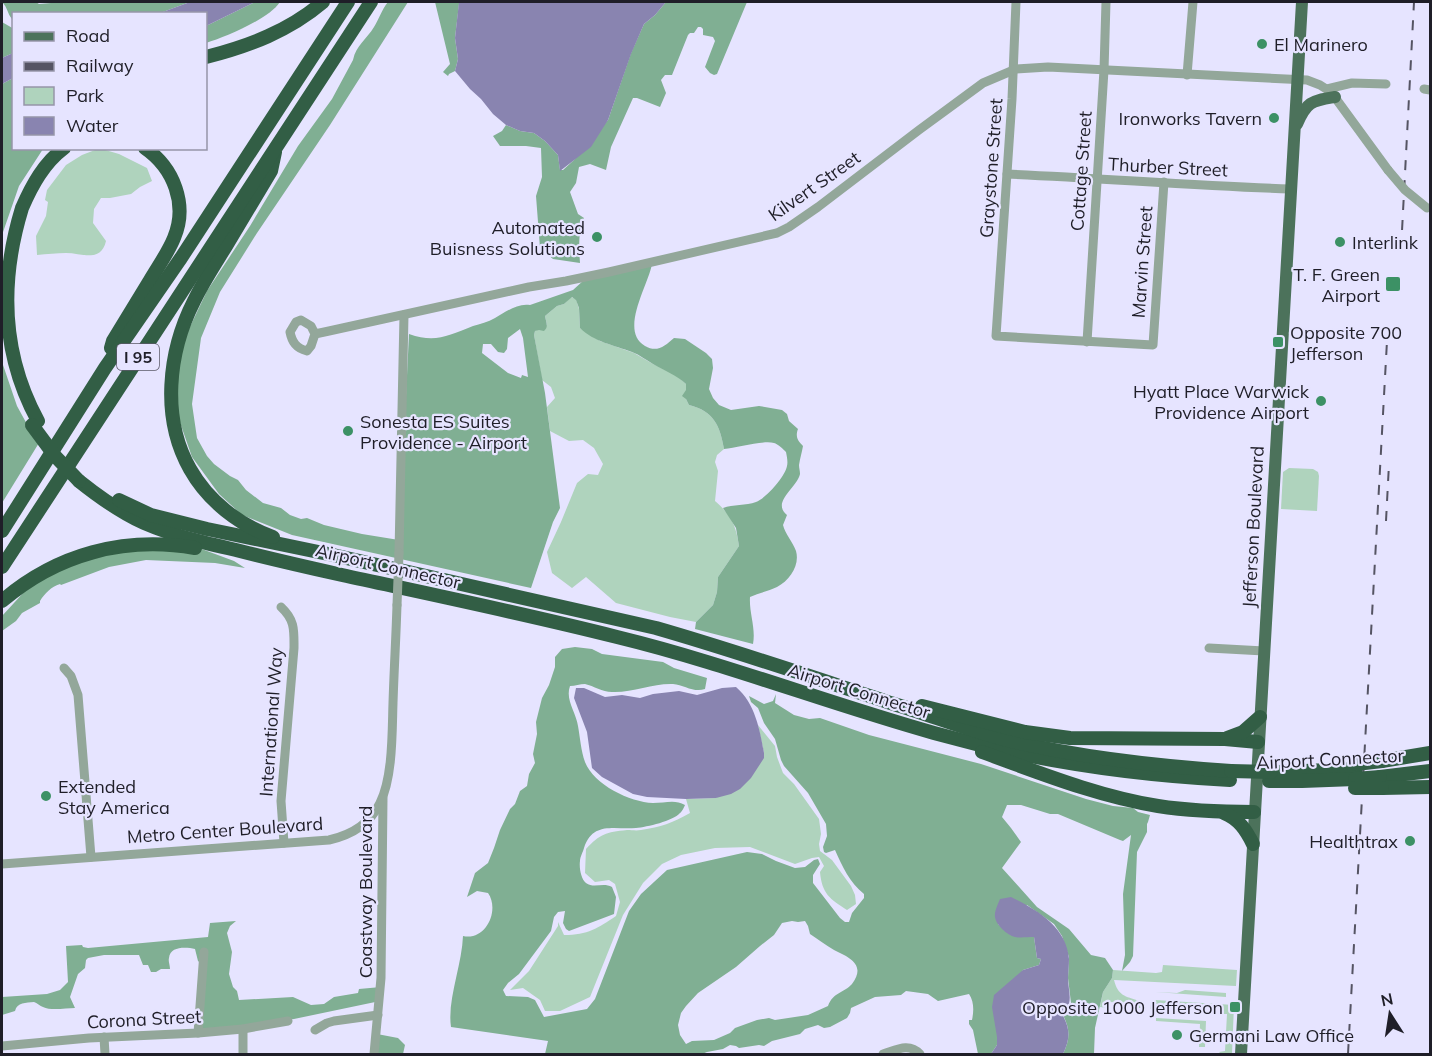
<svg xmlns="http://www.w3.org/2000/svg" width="1432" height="1056" font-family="Mulish,sans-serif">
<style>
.green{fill:#afd3bd}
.forest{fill:#80af93;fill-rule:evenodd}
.water{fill:#8984b0}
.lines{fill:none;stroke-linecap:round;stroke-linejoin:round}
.minor{stroke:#93a79a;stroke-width:9}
.major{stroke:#4c725b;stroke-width:12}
.highway{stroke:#325e45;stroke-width:14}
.rail{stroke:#555463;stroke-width:2;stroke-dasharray:10 10;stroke-linecap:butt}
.minor-bridge{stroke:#93a79a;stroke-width:9}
.highway-bridge{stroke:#325e45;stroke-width:14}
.poi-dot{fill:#3c9165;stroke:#e6e4ff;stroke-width:2}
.labels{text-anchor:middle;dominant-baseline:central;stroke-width:4.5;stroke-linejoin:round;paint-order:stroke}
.shield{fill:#e6e4ff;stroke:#5b5968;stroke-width:1.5}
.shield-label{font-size:16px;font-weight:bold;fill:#1f1e28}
.poi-label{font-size:18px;fill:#1f1e28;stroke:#e6e4ff;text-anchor:start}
.street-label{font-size:18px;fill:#1f1e28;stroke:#e6e4ff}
</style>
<rect width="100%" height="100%" fill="#e6e4ff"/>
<g class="green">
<path d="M102,149L119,154L147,168L152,181L140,187L131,194L110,198H101L94,209L93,223L106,241C101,263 82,253 66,253C57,253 47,254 37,255L36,236L46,216L48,202L45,200L47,190L66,165L82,155L95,150Z"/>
<path d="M571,297L576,299L579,309L580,328L600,341L634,353L653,364L676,375L686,384V399L689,405C714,411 720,426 724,449L717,455L715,462L718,471L715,501C731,515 736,525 739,546L718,577L717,592L713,605L696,622L670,617L616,603L586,577L572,588L552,573L547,552L561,522L577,483L588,474L598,475L603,464L594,448L583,440L569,441L550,431L547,407L555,398L551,387L542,380L534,335L535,331L547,325L545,316L557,306L564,304Z"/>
<path d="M1289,468L1313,469L1318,472L1319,476L1317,511L1281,509L1283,472Z"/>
<path d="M758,725L775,746L777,757L783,773L794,784L819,819L821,834L819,844L820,851L832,860L851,886L855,895L856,904L847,910C830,899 822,894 820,872L824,866L819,857L812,858L795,864L750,847L715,848L681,855L662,864L643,883L623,915L590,997L560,1011H545L540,1000L523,988L510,990L529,971L558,926V922L564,935C588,935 598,928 616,916L620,902L615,884L609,880L595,882L585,873L586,849C600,834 606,832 627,830C632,830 636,831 641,830C661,827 672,823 690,813L686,799L716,798L764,753Z"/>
<path d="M1163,965L1237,970L1236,986L1114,980C1118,996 1125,996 1139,1001L1141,1008H1138L1137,1003L1109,1002L1108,1008L1100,1007L1103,992L1112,978L1113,970L1156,973L1162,972Z"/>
<path d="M1185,990L1226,993V997L1155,992L1177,993Z"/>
<path d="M1155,1000L1234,1005L1232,1054L1220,1053L1219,1052L1225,1051L1227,1014H1218V1007L1155,1004L1154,1009H1150L1151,1002Z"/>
<path d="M1156,1018L1206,1021L1205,1047H1199L1200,1024L1156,1021Z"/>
</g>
<g class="forest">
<path d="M2,2H36L39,4L51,3L55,2H190L160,13L14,14L13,19H12C7,13 8,8 2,2Z"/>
<path d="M255,2H280C269,19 225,37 206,43V26Z"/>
<path d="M388,2H408L330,125L257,233L220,292L201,338L192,404L197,438L207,456L214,464L230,476L238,480L246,490L263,503L281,508L290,515L301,519L307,518L324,525L362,534L399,540L409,334C435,343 448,336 473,326C480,324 488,322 495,318C506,312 517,303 530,305L573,290L584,280L652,264C648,286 619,331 645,346C657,353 665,346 674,338L685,339L706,353L712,359L713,368L709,389L713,398L719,405L731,410L759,406L782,410L787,414L789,421L798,429C795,437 798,441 803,446C802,452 800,458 799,465C799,468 800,471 800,474C797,488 771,502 787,515L783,525C785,534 793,542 796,551C800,565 790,580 777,587C769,591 759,593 750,597C749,613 756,628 753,644L695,629L696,622L713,605L717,592L718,577L739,546L736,528L723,508C733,504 746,506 756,502C766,498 785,477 787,466C788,462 787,457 786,452C783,449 778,444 774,443C763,440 737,448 724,449C720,426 714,411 689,405L686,399L682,396L686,390V384C676,375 665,371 653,364C646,360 640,355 632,352C614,345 594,342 580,328L579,308L576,300L572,297L564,304L557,306L545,316C546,322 549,327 544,331L539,330L535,331L534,335L545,393L560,508L553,522L531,588L292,535L242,515L219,494L192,457L176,411L174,374L187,333L207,291L250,226L298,146L332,99L353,60C356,45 367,39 374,27C379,19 382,9 388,2ZM520,329L523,338L528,377L522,375L521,378L508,373L482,353L483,344H491L498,352L504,353L507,349L508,338Z"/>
<path d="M435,2H459V4L455,38L458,59L455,71L449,74L448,76L443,72L450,64Z"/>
<path d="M666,2H747L717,74L714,75L710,73L705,67L715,41L713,37L703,35V29L701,27H698L694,33H690L688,35L672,75H665L661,80L666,93L660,107L637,98H633L611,147L606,170L590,164L579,167L576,183L570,192L578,214L584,218C578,232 579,248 580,263L553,259L540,248L536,196L542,177L541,148L526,146H500L493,136L502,131L506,125L520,131L534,133L545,141L558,155L560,170H563L574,160L608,120L631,53L644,24L655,15Z"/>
<path d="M2,22L14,29L13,53L2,58Z"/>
<path d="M13,78L14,148L43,149L19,186L2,235V84Z"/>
<path d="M2,362L17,406L34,437L42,438L2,503Z"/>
<path d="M199,548L234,561L245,568L215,563L146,560L109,567L61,585L60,584C51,587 45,593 40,601V603L22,613L16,621L2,631V616L25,591L45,574L106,551Z"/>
<path d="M575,647L592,649L602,654L663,662L674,668L707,678L705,689C694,693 684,685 673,684C654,683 632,693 612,692C602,692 594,686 585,684C580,684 575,686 570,686C565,700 576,712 578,726C580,737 581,751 585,762C594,785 630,802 653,803C665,803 675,799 685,805C684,807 682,812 680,813C673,821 647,827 636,828C614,830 593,821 584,848C583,852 580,857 580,861C579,868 581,879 586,883C594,889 603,882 612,887L616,897L614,914L569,931L566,929L563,923L565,911L558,912L554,917L551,931L519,974L508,983L503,990L506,996L528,997L535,1000L544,1017L587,1009L595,999L629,911L641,894L667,870L747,852L762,854L776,861L795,868L805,867L814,860L818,859L820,864L813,875V883L840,918L845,922H849L852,913L864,898V894C850,883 842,866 835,850L826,853L824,852L823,847L827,836L826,824L808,793L784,766L781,760L775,739L764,723L758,708L751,702L749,696L764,704L773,701L776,694L775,703L794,715L809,719L820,718L869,735L981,764L1086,799L1113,806L1133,808L1138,812L1150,815L1148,822L1147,824V832L1137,852L1133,956L1130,962L1122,971L1125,955L1123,894L1131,835L1123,841L1120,840L1058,814H1050L1021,805H1007L1002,817L1011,828L1021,842L1002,868L1037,907L1069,929L1091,955L1105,958L1113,970L1112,978L1103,992L1095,1028L1094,1054H1063C1071,1037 1070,1028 1061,1011L1071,1003L1068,978L1069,957L1062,936L1054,924L1027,905L998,924C1012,938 1015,937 1034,937L1037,958L1041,959L1039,965L1023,970L997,1031V1045L991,1054H978L973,1030L969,1024V1020H972C974,1011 974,1001 969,994L938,1001L928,994L906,991L901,995L875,997L851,1008L850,1013L847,1018L830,1027L824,1028L818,1025L805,1029L800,1034L772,1041L764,1046L759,1045L739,1048L736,1046L730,1045L723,1049L707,1052L702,1054H545L548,1041L451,1027C447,1000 462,965 463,936C486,941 500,910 488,893L477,891L467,897L475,873L488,863L494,848L500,830L510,809L515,804L520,791L527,786L529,774L535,763L533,754L537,734L536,722L542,698L549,685L555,667V657L562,649ZM792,921L798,922L805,921L808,926L810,934C818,939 825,945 834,950C848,957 867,964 852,984C844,993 833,992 828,1006L808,1015L775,1020L769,1018L757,1020L735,1028L730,1033L714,1040L692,1041L686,1044L680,1035L678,1025L681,1013L686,1006L698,993L736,967L760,946L774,935L782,923Z"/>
<path d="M236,921L230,926L227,933L232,952L229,974L233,987L237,991L239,1000L293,997L311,1005L324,1004L334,997L358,993L359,989L381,987L380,1001L294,1019L199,1032L202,964L198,961L195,949C186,947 170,946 169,958C168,961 170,965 170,969H161L156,972H151L148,965H143L139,955H104L88,958L86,960L85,968L78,974L70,997L75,1008C66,1008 51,1011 43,1007C40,1006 37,1003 34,1002C26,1003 17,1002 15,1011L2,1015V997L47,994L60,990L68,982L66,946L82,945L83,947L88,948L208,937L210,923Z"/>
<path d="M377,1034L398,1038L405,1045L403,1054H374Z"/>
</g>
<g class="water">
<path d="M190,2H255L206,26V14L160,13Z"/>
<path d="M459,2H666L655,15L644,24L631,54L608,120L591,147L560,171L558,155L545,141L534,133L520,131L506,125L493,114L481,99L470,89L455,71L458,59L455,38Z"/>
<path d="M13,53V78L2,84V58Z"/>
<path d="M736,687C755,703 760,730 764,753V758L751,778L740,789L731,794L716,798L686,799L647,797L633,794L602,777L592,768L587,732L574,698L576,688H584L605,697L622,695L640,698L653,694L679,691L697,695L722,688Z"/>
<path d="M1011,897C1036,909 1067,927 1069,959C1069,966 1068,972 1068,978C1068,990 1073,1000 1066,1010L1061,1012C1070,1028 1071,1037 1063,1054H991L997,1045V1037L992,1007L994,995L1023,970L1039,965L1041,959L1037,958L1034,937C1028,937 1020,938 1015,937C1007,935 996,925 995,917C994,912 998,904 1000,899Z"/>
</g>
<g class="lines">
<g class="minor">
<path d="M1016,2L1012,99L996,336L1153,345L1164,182"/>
<path d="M1187,75L1193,2"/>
<path d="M1327,89L1352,83L1386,84"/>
<path d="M1424,89L1430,90"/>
<path d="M1007,174C1102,178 1197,186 1291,189"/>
<path d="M315,334L311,346L307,351C296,348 292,342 290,332L296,322L301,320L311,326L315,334L329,331L529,287L566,281L609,272L777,233L789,227L818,207L919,130L983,83L1016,69L1048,67L1307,80L1320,85L1331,92L1388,170"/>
<path d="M1087,342L1104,70L1106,2"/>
<path d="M399,553L404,315"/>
<path d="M281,607C295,620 294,630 294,648L281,801L284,843"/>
<path d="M1209,648L1264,651"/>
<path d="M64,668L71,676L78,695L91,857"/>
<path d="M2,864L329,840C351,835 370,824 380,803C393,777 392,732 393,703C394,670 396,638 397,605"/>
<path d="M315,1030L327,1023L334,1021L378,1015"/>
<path d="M198,1033L204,952"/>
<path d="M104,1037L105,1054"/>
<path d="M2,1046L89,1038L198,1033L243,1029L288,1021"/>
<path d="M243,1054V1029"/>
<path d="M374,1054L381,978L383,798"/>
<path d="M883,1054C896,1050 909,1042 920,1054"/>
</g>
<g class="major">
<path d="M1297,124C1307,101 1312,101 1335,97"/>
<path d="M1241,1054L1302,2"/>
</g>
<g class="highway">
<path d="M206,57C249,46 289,31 323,2"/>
<path d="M111,348L113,341C125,321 137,302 149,282C157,268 168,253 174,238C188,205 174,168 145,148"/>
<path d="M38,421C1,353 0,280 22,208C32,185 44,163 64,148"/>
<path d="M79,481C99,497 120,512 144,523C174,536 205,543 236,550C271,559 306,567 342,575C434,595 526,614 617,637C724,663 827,703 934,733C1030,760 1130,775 1230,780"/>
<path d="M119,500L151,515L207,529L333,555L656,628C736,651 815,678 894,704C933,716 971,731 1011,741C1083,758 1157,766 1231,771"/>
<path d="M2,531L105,368L181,258L348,2"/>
<path d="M273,537C239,525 208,501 190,469C161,418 168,352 194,301C203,282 215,264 226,246C241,221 256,196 271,171L275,152"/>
<path d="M2,567L371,2"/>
<path d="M2,601C57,554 124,536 195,548"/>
<path d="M922,706L1025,732L1070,738L1225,739L1258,742"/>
<path d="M1227,738L1243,732L1260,717"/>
<path d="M982,752C1040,773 1097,796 1158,806C1190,811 1222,812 1254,812"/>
<path d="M1382,761L1430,753"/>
<path d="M1277,772L1356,769"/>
<path d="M1380,777L1430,771"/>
<path d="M1269,781H1302L1355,779"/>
<path d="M1382,788L1430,787"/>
<path d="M1224,813C1239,819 1246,830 1253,844"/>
</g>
<g class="rail">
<path d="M1401,250L1414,2"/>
<path d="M1386,521L1389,464"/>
<path d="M1348,1054L1387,341"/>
</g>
<g class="minor-bridge">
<path d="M1388,170L1405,190L1427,208"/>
<path d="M397,605L399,553"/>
</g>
<g class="highway-bridge">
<path d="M32,425L55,456L79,481"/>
<path d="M1356,764L1382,761"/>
<path d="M1231,771L1271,772"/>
<path d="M1355,779L1380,777"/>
<path d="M1355,788H1382"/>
</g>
</g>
<g class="poi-dot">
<circle cx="1262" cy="44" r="6"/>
<circle cx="1274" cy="118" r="6"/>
<circle cx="597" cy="237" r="6"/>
<circle cx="1340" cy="242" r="6"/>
<rect x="1385" y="276" width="16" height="16" rx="3"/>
<rect x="1272" y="336" width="12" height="12" rx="3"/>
<circle cx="1321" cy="401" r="6"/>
<circle cx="348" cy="431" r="6"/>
<circle cx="46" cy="796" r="6"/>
<circle cx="1410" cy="841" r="6"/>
<rect x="1229" y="1001" width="12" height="12" rx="3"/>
<circle cx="1177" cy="1035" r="6"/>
</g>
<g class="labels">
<rect class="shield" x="117" y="344" width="42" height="26" rx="4.5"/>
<g class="shield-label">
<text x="138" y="357">I 95</text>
</g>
<g class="poi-label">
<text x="1274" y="44">El Marinero</text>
<text x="1262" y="118" text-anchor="end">Ironworks Tavern</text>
<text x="585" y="227" text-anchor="end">Automated<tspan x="585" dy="21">Buisness Solutions</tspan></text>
<text x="1352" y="242">Interlink</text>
<text x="1380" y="274" text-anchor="end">T. F. Green<tspan x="1380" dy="21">Airport</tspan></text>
<text x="1290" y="332">Opposite 700<tspan x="1290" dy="21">Jefferson</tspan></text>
<text x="1309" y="391" text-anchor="end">Hyatt Place Warwick<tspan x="1309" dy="21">Providence Airport</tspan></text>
<text x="360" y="421">Sonesta ES Suites<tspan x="360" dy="21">Providence - Airport</tspan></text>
<text x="58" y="786">Extended<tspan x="58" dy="21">Stay America</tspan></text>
<text x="1398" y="841" text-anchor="end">Healthtrax</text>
<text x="1223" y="1007" text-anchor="end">Opposite 1000 Jefferson</text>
<text x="1189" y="1035">Germani Law Office</text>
</g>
<g class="street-label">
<text transform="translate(1168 167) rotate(3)">Thurber Street</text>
<text transform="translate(991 168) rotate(-86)">Graystone Street</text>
<text transform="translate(1081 171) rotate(-86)">Cottage Street</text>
<text transform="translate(814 186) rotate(-35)">Kilvert Street</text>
<text transform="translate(1142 262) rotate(-86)">Marvin Street</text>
<text transform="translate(1253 527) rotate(-87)">Jefferson Boulevard</text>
<text transform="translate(388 566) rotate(13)">Airport Connector</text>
<text transform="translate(859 691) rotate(17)">Airport Connector</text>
<text transform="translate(271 722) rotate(-86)">International Way</text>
<text transform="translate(1330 759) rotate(-3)">Airport Connector</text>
<text transform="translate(225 830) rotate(-4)">Metro Center Boulevard</text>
<text transform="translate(365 892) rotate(-90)">Coastway Boulevard</text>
<text transform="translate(144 1019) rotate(-3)">Corona Street</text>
</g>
</g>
<rect width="1432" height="1056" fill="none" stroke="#1f1e28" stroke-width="6"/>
<rect x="12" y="12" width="195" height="138" fill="#e6e4ff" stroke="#9695a9" stroke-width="1.5"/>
<rect x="24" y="32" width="30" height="9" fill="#4c725b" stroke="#9695a9" stroke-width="1.5"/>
<text x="66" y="42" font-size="18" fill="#1f1e28">Road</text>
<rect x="24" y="62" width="30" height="9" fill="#555463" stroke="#9695a9" stroke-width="1.5"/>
<text x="66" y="72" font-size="18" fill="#1f1e28">Railway</text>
<rect x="24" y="87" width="30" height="18" fill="#afd3bd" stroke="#9695a9" stroke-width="1.5"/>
<text x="66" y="102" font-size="18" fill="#1f1e28">Park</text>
<rect x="24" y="117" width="30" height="18" fill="#8984b0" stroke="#9695a9" stroke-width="1.5"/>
<text x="66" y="132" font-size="18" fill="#1f1e28">Water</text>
<g transform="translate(1390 1014) rotate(348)" stroke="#e6e4ff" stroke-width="4.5" paint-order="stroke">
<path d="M0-4.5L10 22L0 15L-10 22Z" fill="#1f1e28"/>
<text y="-9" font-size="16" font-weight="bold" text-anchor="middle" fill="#1f1e28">N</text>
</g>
</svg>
